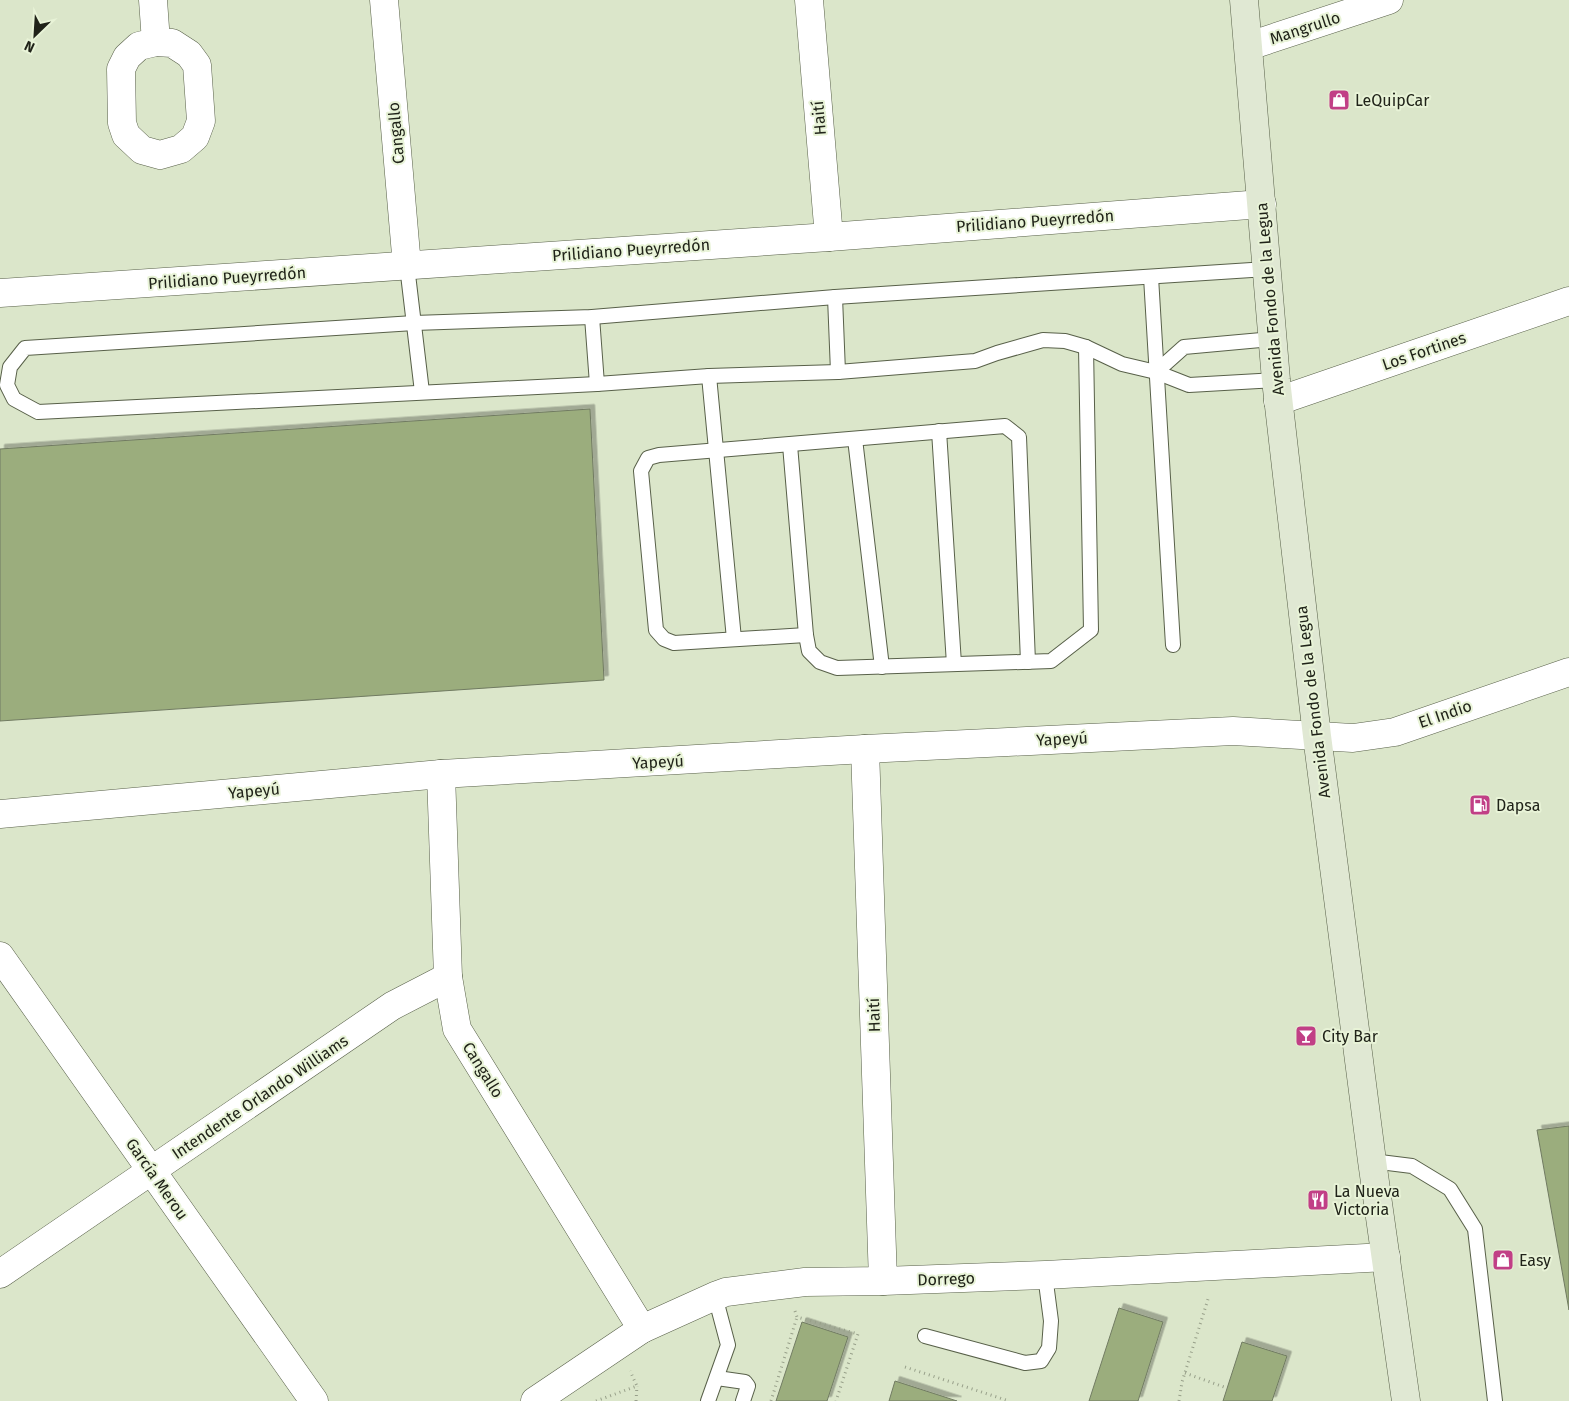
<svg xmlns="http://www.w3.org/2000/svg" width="1569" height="1401" font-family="'Fira Sans',sans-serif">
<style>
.building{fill:#9bad7d;stroke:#717b62;filter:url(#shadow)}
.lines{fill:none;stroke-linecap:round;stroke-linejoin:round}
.service-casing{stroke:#586049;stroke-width:16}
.minor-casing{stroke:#586049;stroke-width:29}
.secondary-casing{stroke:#586049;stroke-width:29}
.path{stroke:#98a08a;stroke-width:3;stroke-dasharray:1 4;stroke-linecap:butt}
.service{stroke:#fff;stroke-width:14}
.minor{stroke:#fff;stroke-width:28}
.secondary{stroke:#e0e8d3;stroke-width:28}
.labels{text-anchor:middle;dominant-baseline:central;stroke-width:4;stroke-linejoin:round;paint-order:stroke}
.street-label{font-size:16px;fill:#202319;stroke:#e8f3d7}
.poi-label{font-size:16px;fill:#202319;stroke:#e8f3d7;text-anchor:start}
</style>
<defs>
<filter id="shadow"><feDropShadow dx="4.5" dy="-4.5" stdDeviation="0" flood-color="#0004"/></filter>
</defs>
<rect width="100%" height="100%" fill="#dbe6ca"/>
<g class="building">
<path d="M590,409L604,680L0,721V449Z"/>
<path d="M1569,1126V1310L1537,1130Z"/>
<path d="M1119,1308L1163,1322L1138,1401H1089Z"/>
<path d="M802,1322L848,1337L827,1401H776Z"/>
<path d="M1242,1342L1287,1356L1272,1401H1223Z"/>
<path d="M895,1381L957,1401H889Z"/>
</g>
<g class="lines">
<g class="service-casing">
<g id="service">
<path d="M407,266L422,392"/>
<path d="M1267,269L835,297L592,317L414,323L25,348L10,367L7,385L14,399L38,412L597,384L709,376L838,372L975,361L997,353L1043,340L1065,341L1086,347L1122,364L1156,372L1189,385L1276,380"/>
<path d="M1151,277L1173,645"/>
<path d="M835,297L838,372"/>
<path d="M592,317L597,384"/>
<path d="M1156,372L1184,347L1273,339"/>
<path d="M709,376L734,639"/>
<path d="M939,431L954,664"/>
<path d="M855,439L882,667"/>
<path d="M790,445L806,635L809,651L820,662L837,668L1051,661L1091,630L1086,347"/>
<path d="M806,635L674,643L664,639L656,630L641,471L648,458L659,455L1005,426L1019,437L1028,662"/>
<path d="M1372,1161L1412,1166L1450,1189L1475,1229L1495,1401"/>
<path d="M925,1336L1025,1363L1041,1361L1049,1348L1051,1321L1045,1275"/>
<path d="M717,1378L745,1382L748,1386L743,1401"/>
<path d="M708,1401L728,1345L715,1296"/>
</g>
</g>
<g class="minor-casing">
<g id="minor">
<path d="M153,0L156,42"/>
<path d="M384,0L407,266"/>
<path d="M809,0L829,237"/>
<path d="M156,42L172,43L189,54L197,65L201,121L195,137L181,149L160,155L142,150L126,135L122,123L121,69L127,57L139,46Z"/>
<path d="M1249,46L1389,0"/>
<path d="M0,293L829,237L1262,204"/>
<path d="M1278,401L1569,301"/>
<path d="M865,749L883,1281"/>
<path d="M441,774L448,977L457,1029L642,1329"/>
<path d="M0,814L441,774L865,749L1233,731L1353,738L1395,732L1569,672"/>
<path d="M0,956L314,1401"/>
<path d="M0,1274L392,1006L448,977"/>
<path d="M535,1401L642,1329L715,1296L726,1292L805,1282L883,1281L1045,1275L1386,1257"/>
</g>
</g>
<g class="secondary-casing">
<path id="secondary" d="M1244,0L1276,380L1317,736L1372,1161L1406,1401"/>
</g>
<g class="path">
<path d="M795,1311L797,1317L858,1334L836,1401"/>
<path d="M905,1367L1009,1401"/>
<path d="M1185,1373L1224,1387"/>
<path d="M596,1401L637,1386L630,1371"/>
<path d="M636,1401L637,1386"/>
<path d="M771,1401L797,1317"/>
<path d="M1179,1401L1182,1382L1209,1296"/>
</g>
<use href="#service" class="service"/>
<use href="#minor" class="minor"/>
<use href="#secondary" class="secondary"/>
</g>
<defs>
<g id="shop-square" transform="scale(1.125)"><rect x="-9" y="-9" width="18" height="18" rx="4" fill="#c13f86" stroke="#e8f3d7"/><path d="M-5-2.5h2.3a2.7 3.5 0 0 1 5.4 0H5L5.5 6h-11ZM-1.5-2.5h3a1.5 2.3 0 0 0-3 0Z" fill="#fff"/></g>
<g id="fuel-square" transform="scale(1.125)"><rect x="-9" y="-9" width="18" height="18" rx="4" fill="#c13f86" stroke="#e8f3d7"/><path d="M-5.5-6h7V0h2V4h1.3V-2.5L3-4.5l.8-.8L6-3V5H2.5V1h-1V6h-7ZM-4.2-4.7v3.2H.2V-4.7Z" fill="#fff"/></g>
<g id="bar-square" transform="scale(1.125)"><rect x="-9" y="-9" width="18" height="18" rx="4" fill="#c13f86" stroke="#e8f3d7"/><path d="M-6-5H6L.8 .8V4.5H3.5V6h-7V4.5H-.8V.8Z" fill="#fff"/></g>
<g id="restaurant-square" transform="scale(1.125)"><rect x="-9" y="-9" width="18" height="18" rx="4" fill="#c13f86" stroke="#e8f3d7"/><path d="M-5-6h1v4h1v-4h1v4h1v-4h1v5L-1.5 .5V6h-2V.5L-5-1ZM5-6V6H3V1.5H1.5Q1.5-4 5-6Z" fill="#fff"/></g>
</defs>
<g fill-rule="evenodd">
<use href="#shop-square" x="1339" y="100"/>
<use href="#fuel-square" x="1480" y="805"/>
<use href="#bar-square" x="1306" y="1036"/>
<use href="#restaurant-square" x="1318" y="1200"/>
<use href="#shop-square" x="1503" y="1260"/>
</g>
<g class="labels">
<g class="street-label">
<text transform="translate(1305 28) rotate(-18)">Mangrullo</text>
<text transform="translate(819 118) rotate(-95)">Haití</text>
<text transform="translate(396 133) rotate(-95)">Cangallo</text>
<text transform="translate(1035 221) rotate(-4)">Prilidiano Pueyrredón</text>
<text transform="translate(631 250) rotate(-4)">Prilidiano Pueyrredón</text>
<text transform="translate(227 278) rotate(-4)">Prilidiano Pueyrredón</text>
<text transform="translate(1270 299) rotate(-95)">Avenida Fondo de la Legua</text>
<text transform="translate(1424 351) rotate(-19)">Los Fortines</text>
<text transform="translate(1313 702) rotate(-97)">Avenida Fondo de la Legua</text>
<text transform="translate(1445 714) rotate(-19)">El Indio</text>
<text transform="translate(1062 739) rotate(-3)">Yapeyú</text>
<text transform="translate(658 762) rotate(-3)">Yapeyú</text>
<text transform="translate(254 791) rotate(-5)">Yapeyú</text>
<text transform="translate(874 1015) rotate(-92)">Haití</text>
<text transform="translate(483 1070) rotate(58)">Cangallo</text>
<text transform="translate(260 1097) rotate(-34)">Intendente Orlando Williams</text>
<text transform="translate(157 1179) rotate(55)">García Merou</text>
<text transform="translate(946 1279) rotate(-2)">Dorrego</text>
</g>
<g class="poi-label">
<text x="1355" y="100">LeQuipCar</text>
<text x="1496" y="805">Dapsa</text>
<text x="1322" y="1036">City Bar</text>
<text x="1334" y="1191">La Nueva<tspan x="1334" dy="18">Victoria</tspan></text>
<text x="1519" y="1260">Easy</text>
</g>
</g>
<g transform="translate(35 35) rotate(205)" stroke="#e8f3d7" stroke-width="4" paint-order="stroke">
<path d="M0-4L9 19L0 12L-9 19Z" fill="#202319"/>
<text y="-8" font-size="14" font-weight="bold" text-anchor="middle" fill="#202319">N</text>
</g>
</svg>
